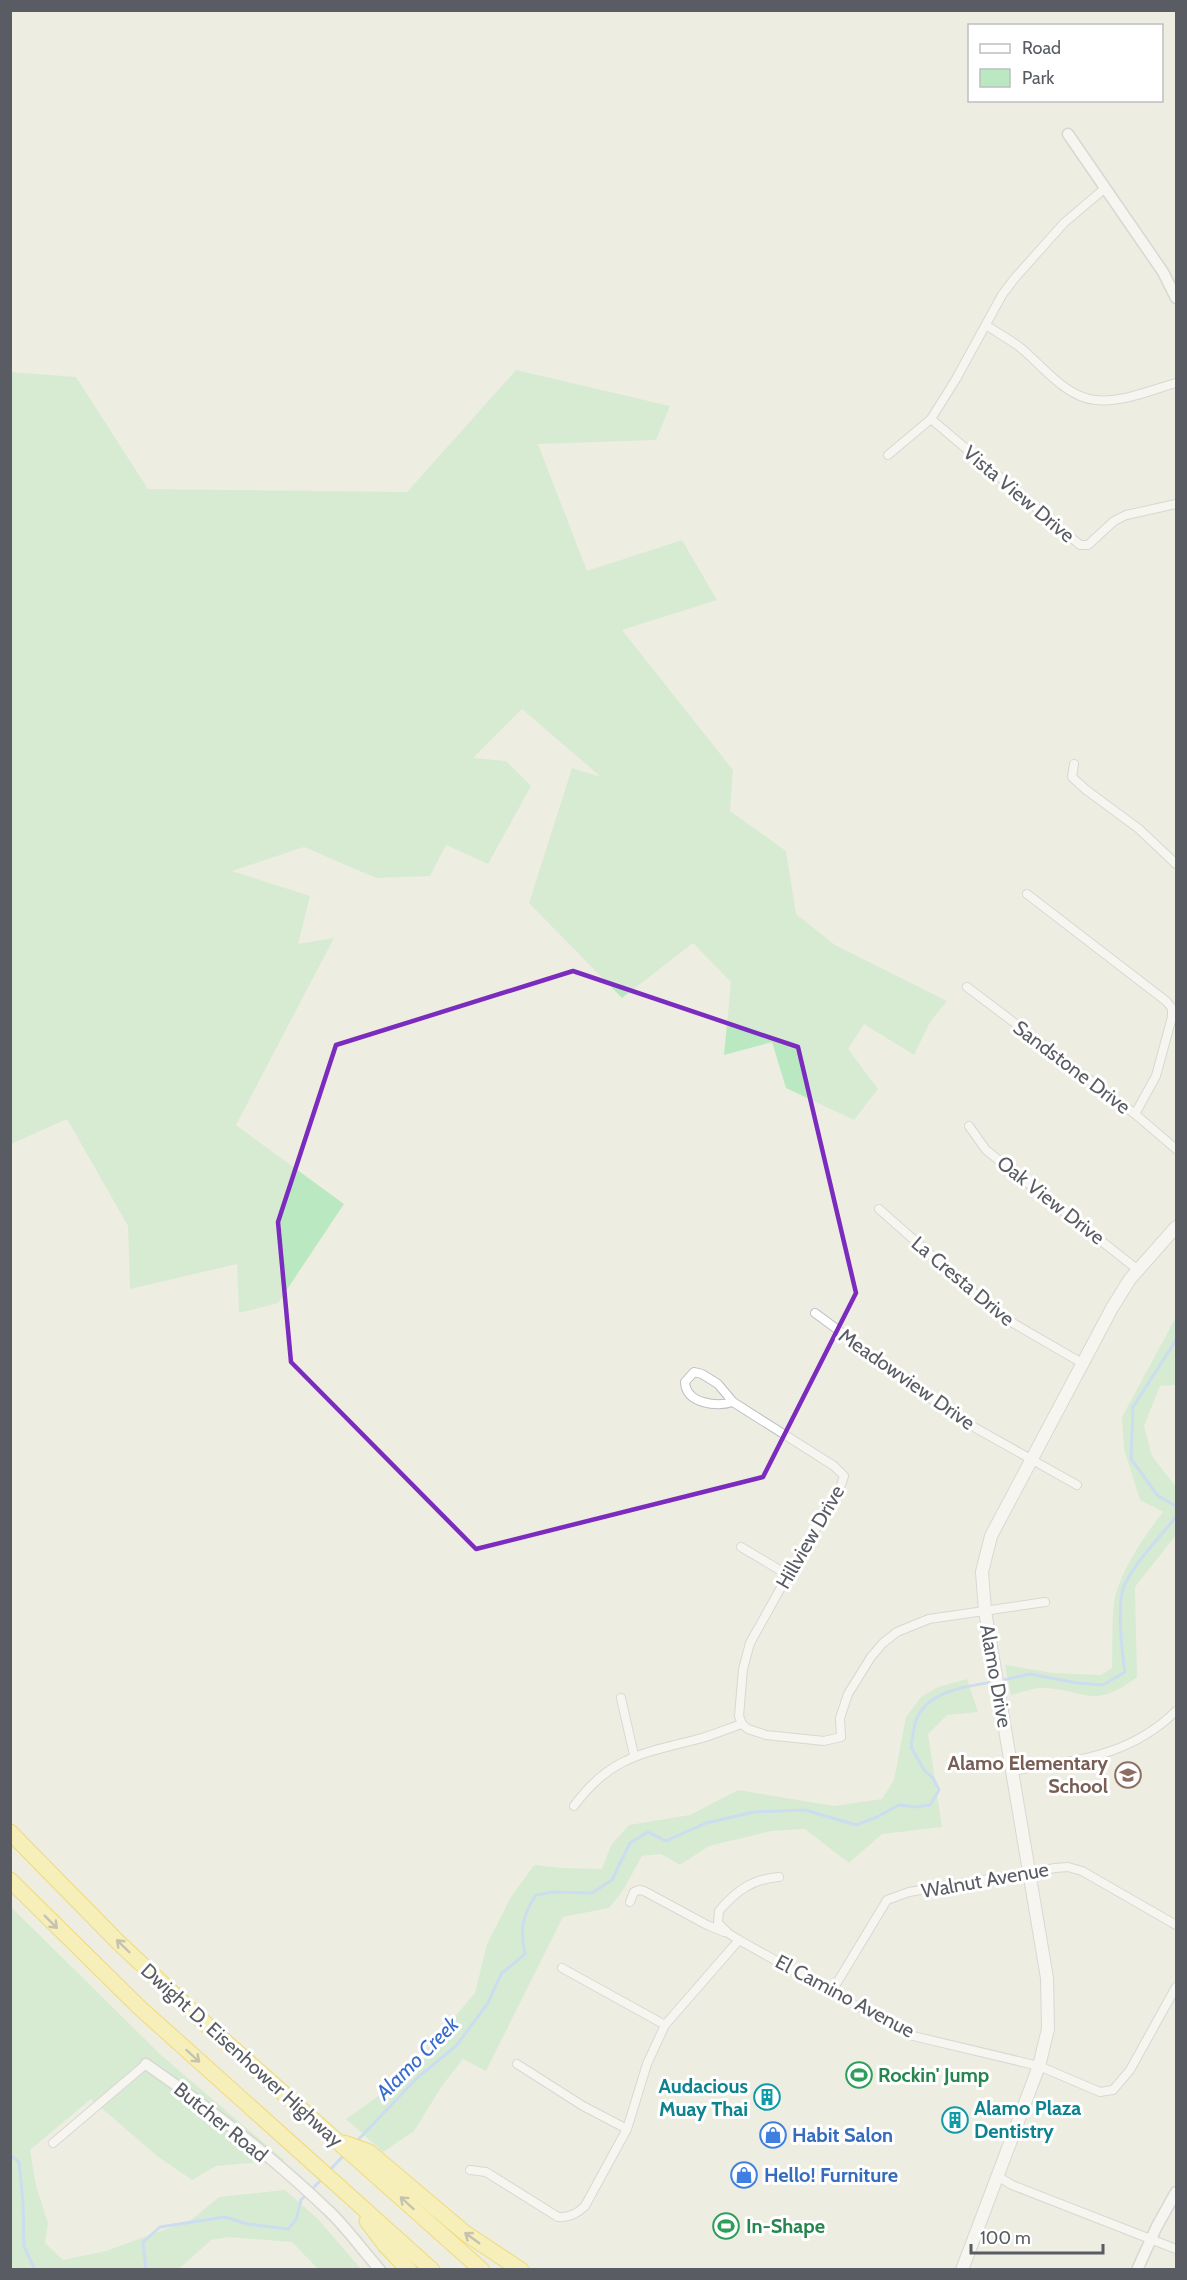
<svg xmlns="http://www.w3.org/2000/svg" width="1187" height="2280" font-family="Cabin,sans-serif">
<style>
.green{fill:#bae9c1}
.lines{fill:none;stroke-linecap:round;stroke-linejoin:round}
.stream{stroke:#a0c9ff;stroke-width:3}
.minor-casing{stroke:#bbbec4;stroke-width:10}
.tertiary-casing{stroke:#bbbec4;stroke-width:13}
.secondary-casing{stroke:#bcbec6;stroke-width:14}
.motorway-casing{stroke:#efc400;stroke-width:17}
.minor{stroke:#fff;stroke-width:8}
.tertiary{stroke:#fff;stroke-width:10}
.secondary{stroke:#fff;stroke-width:12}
.motorway{stroke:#fff187;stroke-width:15}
.oneway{stroke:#939170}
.marked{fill:none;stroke:#7b2cbf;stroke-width:4.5;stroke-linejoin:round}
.labels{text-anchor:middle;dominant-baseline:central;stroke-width:6;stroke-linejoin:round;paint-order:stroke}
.street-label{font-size:20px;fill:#595d63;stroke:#fff}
.education-label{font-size:20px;font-weight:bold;fill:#785e54;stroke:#fff;text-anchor:end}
.leisure-label{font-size:20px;font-weight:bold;fill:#27864d;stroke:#fff;text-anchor:start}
.culture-label{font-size:20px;font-weight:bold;fill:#0d838f;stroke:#fff;text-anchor:end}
.shop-label{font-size:20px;font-weight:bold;fill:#366cbe;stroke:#fff;text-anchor:start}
.water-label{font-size:21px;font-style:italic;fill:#376cce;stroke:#fff}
</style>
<rect width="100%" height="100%" fill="#eeede1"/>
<g class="green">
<path d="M516,370L670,406L656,440L538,444L587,571L682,540L717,600L622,630L733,770L730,811L786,851L796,914L835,945L947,1001L930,1022L914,1055L864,1024L848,1049L878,1089L854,1120L786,1088L772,1042L724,1055L731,982L693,943L622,998L529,903L572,768L601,777L522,709L473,758L506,761L531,786L488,864L446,845L430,876L376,878L304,847L232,871L310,896L298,944L334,938L236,1125L344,1204L278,1303L239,1313L237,1264L130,1289L128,1226L67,1119L11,1144V372L76,377L148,489L407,492Z"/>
<path d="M1176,1317V1385L1160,1386L1144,1426L1152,1456L1176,1487V1535L1135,1587L1137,1677C1091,1712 1086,1688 1039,1688C1030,1689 1020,1693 1011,1695L1005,1665L1054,1673L1101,1675L1112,1668C1113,1649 1111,1609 1116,1593C1125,1564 1145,1535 1163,1512L1140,1500L1124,1449L1122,1417Z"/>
<path d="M967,1679L978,1712L947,1715L928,1734L942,1827L882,1834L849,1863L805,1829L771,1831L709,1846L680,1865L661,1854L642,1856L622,1892L609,1908L563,1917L486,2071L463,2059L442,2086L414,2131L383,2152L346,2119L391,2087L429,2047L475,1993L487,1944L511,1897L534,1865L562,1868L602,1869L611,1845L629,1825L690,1815L738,1790L834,1806L882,1799L894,1780L906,1717L921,1697L938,1687Z"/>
<path d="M11,1907L162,2056L284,2160L216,2166L192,2180L157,2156L91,2099L30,2150L36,2186L48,2223L45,2243L63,2260L106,2251L191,2220L219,2197L285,2190L318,2219L361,2269H318L292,2242L228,2237L211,2240L179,2269H11Z"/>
</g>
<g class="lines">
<g class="stream">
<path d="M1176,1340L1133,1407L1131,1459L1158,1496L1176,1506"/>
<path d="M999,1681L1030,1674L1077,1683L1103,1685L1125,1672C1122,1652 1116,1601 1125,1584C1136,1561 1160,1537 1176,1517"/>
<path d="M356,2142L417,2078L456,2046L488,2003L501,1974L525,1954C520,1931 522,1915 536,1895L553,1892L592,1893L612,1880L630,1843L648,1832L666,1841L706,1823L754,1812L805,1810L856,1825L877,1817L899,1805L915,1807L930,1805L939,1790L933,1778L924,1770L911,1747C913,1738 913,1726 917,1718C929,1691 967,1686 993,1682"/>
<path d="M10,2155L19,2162L23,2203L24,2246L35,2270"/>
<path d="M329,2171L345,2154"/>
<path d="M311,2190L323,2178"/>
<path d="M146,2270L143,2242L160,2227L225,2217L247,2224L288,2229L296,2220L301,2200L306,2195"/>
</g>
<g class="minor-casing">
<g id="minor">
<path d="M986,325C996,332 1007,338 1017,345C1041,363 1064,397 1095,400C1122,403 1151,390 1176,383"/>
<path d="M931,419L1080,545H1088L1114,521L1126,515L1176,504"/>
<path d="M888,455L931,419L956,379L1002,295L1014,279L1064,223L1104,189"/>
<path d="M1074,764L1072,777L1085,789L1139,829L1176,864"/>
<path d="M1027,894L1166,1001L1172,1008V1017L1156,1076L1135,1114"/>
<path d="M967,987L1135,1114L1176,1149"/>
<path d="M969,1126L986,1150L1138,1270"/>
<path d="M879,1209L999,1315L1082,1363"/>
<path d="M815,1313L956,1417L1077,1485"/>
<path d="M733,1402C717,1407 686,1404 685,1382L694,1372L702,1374L718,1384L733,1402L834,1466L844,1476L839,1491L788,1575L750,1643L743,1669L739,1716L742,1724L748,1729L766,1735L824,1741L841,1737L840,1718L848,1694L871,1657L883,1643L897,1632L929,1619L1045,1602"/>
<path d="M741,1547L788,1575"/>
<path d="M621,1698L634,1755"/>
<path d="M1012,1771C1075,1760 1128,1758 1176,1711"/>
<path d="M574,1806C611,1755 646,1753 702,1738C716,1734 729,1728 742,1724"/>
<path d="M779,1877C752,1879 736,1891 719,1911L718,1923L728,1933L739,1940L909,2035L1039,2066L1100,2092L1113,2090L1130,2070L1176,1987"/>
<path d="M630,1902L634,1892L639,1890L644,1891L707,1925L724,1932"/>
<path d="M562,1968L665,2025"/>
<path d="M832,1991L887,1900L909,1892L1055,1868L1068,1867L1082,1871L1176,1925"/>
<path d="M517,2064L583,2106L627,2129"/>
<path d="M53,2143L146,2064"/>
<path d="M470,2170L486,2172L558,2217C569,2218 577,2214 585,2206L627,2129L647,2064L665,2025L739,1940"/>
<path d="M999,2177L1012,2185L1176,2249"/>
</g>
</g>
<g class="tertiary-casing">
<g id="tertiary">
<path d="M1068,134L1163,272L1176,298"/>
<path d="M146,2064C211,2109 275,2159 332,2214C349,2231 364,2252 380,2270"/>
<path d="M1137,2270L1157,2226L1176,2192"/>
</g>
</g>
<g class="secondary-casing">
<path id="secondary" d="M962,2270L1039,2066L1048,2029L1047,1978L985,1611L982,1572L991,1536L1112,1308L1130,1279L1176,1227"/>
</g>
<g class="motorway-casing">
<g id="motorway">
<path d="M10,1832L119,1943L210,2028L482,2270"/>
<path d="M10,1880L140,2008L432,2270"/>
<path d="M344,2143L369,2152L465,2233L521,2270"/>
<path d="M367,2221L385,2245L409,2270"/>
</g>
</g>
<use href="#minor" class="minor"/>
<use href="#tertiary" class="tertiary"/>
<use href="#secondary" class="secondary"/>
<use href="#motorway" class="motorway"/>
</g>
<defs><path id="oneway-shaft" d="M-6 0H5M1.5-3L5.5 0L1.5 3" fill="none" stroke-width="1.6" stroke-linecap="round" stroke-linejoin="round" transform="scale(1.5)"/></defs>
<g class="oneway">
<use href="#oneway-shaft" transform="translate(51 1922) rotate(45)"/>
<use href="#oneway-shaft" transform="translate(123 1946) rotate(-136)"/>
<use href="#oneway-shaft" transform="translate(193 2056) rotate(42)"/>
<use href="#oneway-shaft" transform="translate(407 2203) rotate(-138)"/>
<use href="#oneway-shaft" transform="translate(472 2238) rotate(-144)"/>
</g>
<path d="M0 0H1187V2280H0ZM573,971L798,1047L856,1293L763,1477L476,1549L291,1362L278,1222L336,1045Z" fill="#eeede1" fill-opacity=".55" fill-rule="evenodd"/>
<path class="marked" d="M573,971L798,1047L856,1293L763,1477L476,1549L291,1362L278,1222L336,1045Z"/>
<defs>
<g id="school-ring" transform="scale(1.35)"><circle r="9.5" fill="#fff" stroke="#8d6e63" stroke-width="1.5"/><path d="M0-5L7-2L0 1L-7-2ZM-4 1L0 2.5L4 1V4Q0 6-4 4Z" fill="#8d6e63"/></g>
<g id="stadium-ring" transform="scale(1.35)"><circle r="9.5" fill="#fff" stroke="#2e9e5b" stroke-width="1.5"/><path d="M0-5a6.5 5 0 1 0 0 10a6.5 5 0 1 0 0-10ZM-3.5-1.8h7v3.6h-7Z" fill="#2e9e5b"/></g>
<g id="building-ring" transform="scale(1.35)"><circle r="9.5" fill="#fff" stroke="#0f9aa8" stroke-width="1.5"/><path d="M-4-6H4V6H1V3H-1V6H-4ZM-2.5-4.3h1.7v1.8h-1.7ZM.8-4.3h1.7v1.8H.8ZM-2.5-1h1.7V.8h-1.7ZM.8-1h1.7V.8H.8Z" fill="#0f9aa8"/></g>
<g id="shop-ring" transform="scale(1.35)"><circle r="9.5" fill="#fff" stroke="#3f7fe0" stroke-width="1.5"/><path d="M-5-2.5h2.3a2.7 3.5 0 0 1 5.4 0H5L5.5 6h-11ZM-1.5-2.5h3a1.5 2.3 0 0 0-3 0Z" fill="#3f7fe0"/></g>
</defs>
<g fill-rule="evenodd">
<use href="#school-ring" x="1128" y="1775"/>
<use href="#stadium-ring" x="859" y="2075"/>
<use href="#building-ring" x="767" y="2097"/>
<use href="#building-ring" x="955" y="2120"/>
<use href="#shop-ring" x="773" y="2135"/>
<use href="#shop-ring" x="744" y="2175"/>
<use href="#stadium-ring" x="726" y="2226"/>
</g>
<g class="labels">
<g class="street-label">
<text transform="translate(1019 494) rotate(40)">Vista View Drive</text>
<text transform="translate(1072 1067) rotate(37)">Sandstone Drive</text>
<text transform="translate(1051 1200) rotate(38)">Oak View Drive</text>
<text transform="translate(963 1281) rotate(40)">La Cresta Drive</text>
<text transform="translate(907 1379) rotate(35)">Meadowview Drive</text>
<text transform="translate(810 1537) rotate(-60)">Hillview Drive</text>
<text transform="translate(996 1676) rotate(80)">Alamo Drive</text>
<text transform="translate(985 1880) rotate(-10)">Walnut Avenue</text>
<text transform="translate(845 1996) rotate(28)">El Camino Avenue</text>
<text transform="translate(242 2055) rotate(42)">Dwight D. Eisenhower Highway</text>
<text transform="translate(221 2122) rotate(39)">Butcher Road</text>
</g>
<g class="education-label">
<text x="1108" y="1763">Alamo Elementary<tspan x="1108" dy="23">School</tspan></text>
</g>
<g class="leisure-label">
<text x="878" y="2075">Rockin' Jump</text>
<text x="746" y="2226">In-Shape</text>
</g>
<g class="culture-label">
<text x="748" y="2086">Audacious<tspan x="748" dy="23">Muay Thai</tspan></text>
<text x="974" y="2108" text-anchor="start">Alamo Plaza<tspan x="974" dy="23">Dentistry</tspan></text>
</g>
<g class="shop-label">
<text x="792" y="2135">Habit Salon</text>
<text x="764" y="2175">Hello! Furniture</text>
</g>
<g class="water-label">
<text transform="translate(417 2058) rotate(-45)">Alamo Creek</text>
</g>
</g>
<rect width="1187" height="2280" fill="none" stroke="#595d63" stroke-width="24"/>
<rect x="968" y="24" width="195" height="78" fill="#ffffff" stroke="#bdbec1" stroke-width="1.5"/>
<rect x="980" y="44" width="30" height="9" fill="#ffffff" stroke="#bdbec1" stroke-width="1.5"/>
<text x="1022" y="54" font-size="18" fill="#595d63">Road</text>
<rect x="980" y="69" width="30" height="18" fill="#bae9c1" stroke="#bdbec1" stroke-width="1.5"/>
<text x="1022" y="84" font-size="18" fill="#595d63">Park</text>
<path d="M971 2244v9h132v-9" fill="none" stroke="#595d63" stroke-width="3"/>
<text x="980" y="2244" font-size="18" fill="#595d63" stroke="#ffffff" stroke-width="4.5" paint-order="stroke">100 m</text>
</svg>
